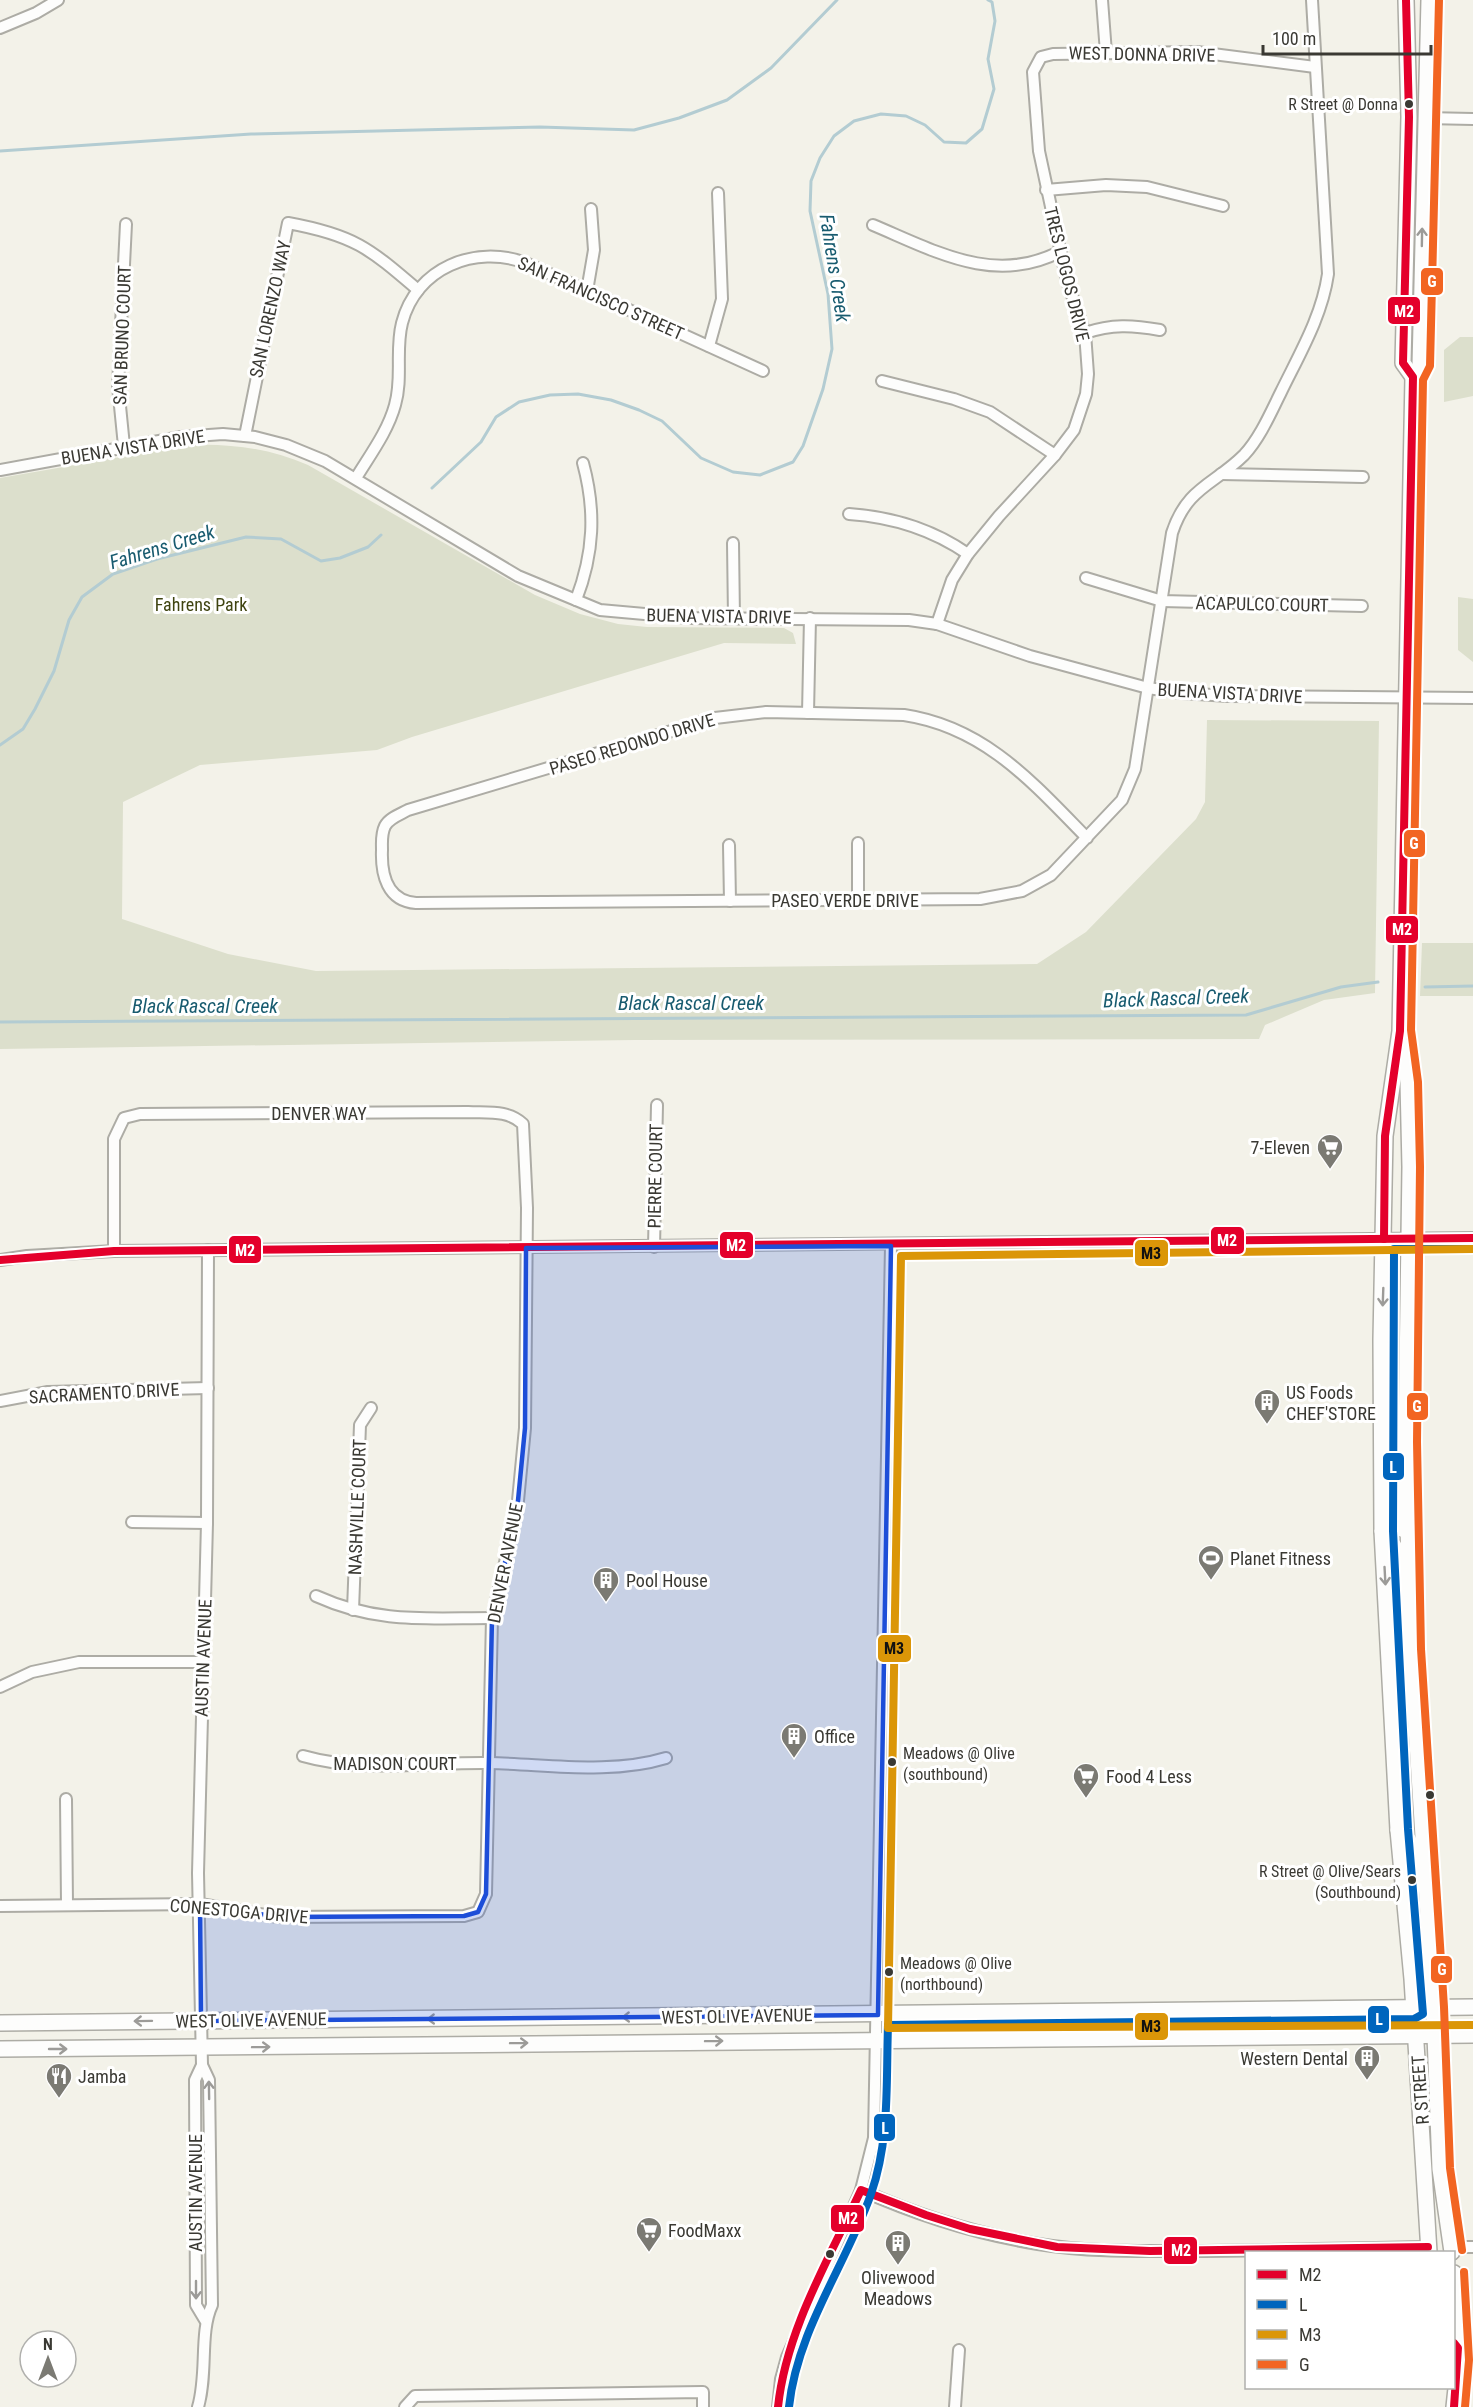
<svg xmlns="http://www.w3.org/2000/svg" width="1473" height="2407" font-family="'Roboto Condensed',sans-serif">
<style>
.green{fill:#dcdfcc}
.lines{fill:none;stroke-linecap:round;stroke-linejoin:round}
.stream{stroke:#b3ccd2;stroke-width:3}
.street-casing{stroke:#adaca5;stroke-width:14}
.secondary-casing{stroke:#adaca5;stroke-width:18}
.street{stroke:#fdfdfc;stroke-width:10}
.secondary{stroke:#fdfdfc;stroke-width:15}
.bus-1-casing{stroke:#fff;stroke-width:12}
.bus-2-casing{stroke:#fff;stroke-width:12}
.bus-3-casing{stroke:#fff;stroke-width:12}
.bus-4-casing{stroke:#fff;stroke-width:12}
.bus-1{stroke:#e4002b;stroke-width:8}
.bus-2{stroke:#0065bd;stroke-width:8}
.bus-3{stroke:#db9608;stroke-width:8}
.bus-4{stroke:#f26522;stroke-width:8}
.oneway{stroke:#9c9b98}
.marked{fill:#1d4ed8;fill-opacity:0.2;stroke:#1d4ed8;stroke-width:4.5;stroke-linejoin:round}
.bus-dot{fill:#3a3933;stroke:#fff;stroke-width:2}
.labels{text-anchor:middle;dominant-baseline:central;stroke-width:6;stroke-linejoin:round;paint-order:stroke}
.bus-label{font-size:16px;fill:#3a3933;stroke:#fff;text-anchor:end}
.street-label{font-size:18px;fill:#3a3933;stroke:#fff}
.park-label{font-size:18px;fill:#3f4411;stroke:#fff}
.poi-label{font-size:18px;fill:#3a3933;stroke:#fff;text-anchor:start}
.water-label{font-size:20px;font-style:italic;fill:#185b6f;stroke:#fff}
.line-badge{stroke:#fff;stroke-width:2}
.badge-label{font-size:16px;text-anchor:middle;font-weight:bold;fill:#fff}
.pale-badge-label{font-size:16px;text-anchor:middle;font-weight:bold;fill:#111}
</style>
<rect width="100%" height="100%" fill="#f3f2e9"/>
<g class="green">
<path d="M1460,337H1473V396L1444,402V350Z"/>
<path d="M190,445C231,443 271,449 308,465L535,595L580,614L618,624L647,627L784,628L793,633L796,644L724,643L412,737L377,750L200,765L123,802L122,919L228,954L316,971L1037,964L1086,932L1196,819L1205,802L1207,720L1379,721L1375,993L1324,1000L1265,1025L1259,1039L635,1040L0,1049V478Z"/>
<path d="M1458,597L1473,599V662L1458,650Z"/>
<path d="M1422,943H1473V996H1420Z"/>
</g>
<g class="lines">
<g class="stream">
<path d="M0,151L251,134L540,127L634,130L679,118L727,100L771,68L837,0"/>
<path d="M432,488L481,442L496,417L519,402L550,395L578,394L611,400L639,410L662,421L701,458L733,472L760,475L793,462L803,446L823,389L832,349L828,294L810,211L811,181L820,158L834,136L854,121L881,114L906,116L925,125L944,142L966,143L982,129L994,89L988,59L995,21L992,2L988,0"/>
<path d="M0,745L23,729L35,709L54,671L69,620L82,597L113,574L157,559L246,537L281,539L321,561L340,558L368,547L381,535"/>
<path d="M1425,987L1473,986"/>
<path d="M0,1022L1246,1015L1341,987L1378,982"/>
</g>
<g class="street-casing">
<g id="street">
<path d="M1102,0L1106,53"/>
<path d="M0,28L36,13L58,0"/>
<path d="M1425,118L1473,119"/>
<path d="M1046,190L1106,185L1147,187L1223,206"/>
<path d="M873,225C935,251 995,286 1061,251"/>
<path d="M587,291L594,250L591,209"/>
<path d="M1085,333C1112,324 1132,325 1160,330"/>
<path d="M709,346L722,299L718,193"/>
<path d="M882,381L954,399L990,412L1055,455"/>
<path d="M245,436L288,223C354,235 369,248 418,290"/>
<path d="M124,446L118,386L126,224"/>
<path d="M0,470L181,437L223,434L255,437L286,445L325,461L518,576L600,610L689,618L909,620L937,624L1030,656L1148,688L1182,693L1228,696L1473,698"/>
<path d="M1221,474L1363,477"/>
<path d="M356,478C370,455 388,431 395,405C403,378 395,350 402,323C416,268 475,244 526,263L763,371"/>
<path d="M849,514C893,517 932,529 968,554"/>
<path d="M733,543L734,618"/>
<path d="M1086,578L1162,601L1362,606"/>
<path d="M576,600C594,553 596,511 583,463"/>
<path d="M937,624L952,580L968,554L999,516L1055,455L1074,430L1086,394L1088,374L1085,333L1067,281L1039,151L1033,72L1041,57L1053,54L1197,52L1315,67"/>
<path d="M808,713L810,618"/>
<path d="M1087,838C1033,783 985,727 904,715L766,712L715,718L408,810C401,814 389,818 385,826C381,834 382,842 382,850C381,874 387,901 416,903L980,899L1022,891L1051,875L1122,800L1135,769L1172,533C1187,487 1214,485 1244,455C1260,438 1271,412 1281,392C1300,353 1322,316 1328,274L1312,0"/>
<path d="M858,843V899"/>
<path d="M729,845L730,901"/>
<path d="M654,1247L657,1105"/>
<path d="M0,1260L27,1256L114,1251L1473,1238"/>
<path d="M0,1401L48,1392L208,1388"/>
<path d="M132,1522L207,1523"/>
<path d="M316,1596C378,1624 426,1618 492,1618"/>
<path d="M353,1610L360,1425L371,1408"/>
<path d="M0,1687L32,1672L79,1662H203"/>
<path d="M303,1756C362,1773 428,1762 489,1763C547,1764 610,1775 666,1758"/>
<path d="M66,1799L67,1905"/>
<path d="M0,1906L200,1904L278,1917L464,1916L478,1912L486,1894L492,1618L517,1511L525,1428L527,1208L523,1124C508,1110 489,1113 468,1112L140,1114L124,1118L114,1139V1251"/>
<path d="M202,2065L195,2080L196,2305L205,2320"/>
<path d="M861,2190C917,2215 977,2234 1038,2244C1088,2252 1138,2251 1188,2251C1268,2251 1348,2248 1428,2247"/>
<path d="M1452,2247H1473"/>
<path d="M198,2407C208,2373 199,2333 212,2305L209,2080L202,2065L198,1873L207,1523L208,1250"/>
<path d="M405,2407L415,2396L703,2392V2407"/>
<path d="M778,2407L781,2379L787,2357L861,2190L874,2138L891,1246"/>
<path d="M955,2407L959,2350"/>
</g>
</g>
<g class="secondary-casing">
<g id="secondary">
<path d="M1406,0L1409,117L1403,363L1413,377"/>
<path d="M1403,1046L1408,1082L1410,1167L1406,1442L1411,1649L1434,2008L1440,2169L1452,2252"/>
<path d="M1392,1453L1394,1506L1400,1528L1407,1531"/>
<path d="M1382,1531L1394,1546L1396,1555L1402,1634"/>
<path d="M1398,1830C1417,1839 1413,1865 1419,1883"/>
<path d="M0,2023L1473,2007"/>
<path d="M0,2049L1473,2035"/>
<path d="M1429,2252L1412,1979L1398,1830L1382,1531L1381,1340L1385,1136L1400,1031L1413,377L1420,366L1429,0"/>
<path d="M1454,2273L1459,2360L1454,2407"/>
</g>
</g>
<use href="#street" class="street"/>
<use href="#secondary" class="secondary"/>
<g class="bus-1-casing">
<g id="bus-1">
<path d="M1384,1239L1385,1136L1400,1031L1413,377L1403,363L1409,117L1406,0"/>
<path d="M0,1260L114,1251L1473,1238"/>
<path d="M1454,2343L1458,2348L1454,2407"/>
<path d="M778,2407C786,2330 829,2259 861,2190L926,2215L970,2229L1057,2247L1150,2251L1428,2247"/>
</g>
</g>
<g class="bus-2-casing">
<path id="bus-2" d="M789,2407C797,2330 846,2265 871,2194C890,2140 886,2082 888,2025L1414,2019L1423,2014L1408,1829L1393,1531L1394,1249H1473"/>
</g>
<g class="bus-3-casing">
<path id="bus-3" d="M1473,2025L888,2028L901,1256L1473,1249"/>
</g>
<g class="bus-4-casing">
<g id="bus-4">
<path d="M1439,0L1430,366L1423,380L1411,1030L1418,1082L1420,1167L1417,1442L1421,1649L1444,2007L1450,2168L1462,2250"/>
<path d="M1464,2272L1469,2360L1465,2407"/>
</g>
</g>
<use href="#bus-1" class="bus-1"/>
<use href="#bus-2" class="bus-2"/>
<use href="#bus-3" class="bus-3"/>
<use href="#bus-4" class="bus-4"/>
</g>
<defs><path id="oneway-shaft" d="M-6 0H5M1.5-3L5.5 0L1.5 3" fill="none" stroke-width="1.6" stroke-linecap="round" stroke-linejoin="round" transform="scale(1.5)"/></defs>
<g class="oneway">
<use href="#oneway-shaft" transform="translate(1422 237) rotate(-89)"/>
<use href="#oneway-shaft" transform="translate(1383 1297) rotate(92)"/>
<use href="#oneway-shaft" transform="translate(1385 1576) rotate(87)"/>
<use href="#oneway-shaft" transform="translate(631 2017) rotate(179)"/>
<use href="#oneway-shaft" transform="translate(436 2019) rotate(179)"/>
<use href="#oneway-shaft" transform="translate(143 2021) rotate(179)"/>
<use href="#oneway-shaft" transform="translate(714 2041) rotate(-1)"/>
<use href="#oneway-shaft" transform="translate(519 2043) rotate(-1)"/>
<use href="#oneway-shaft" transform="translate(261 2047) rotate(-1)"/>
<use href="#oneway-shaft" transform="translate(58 2049)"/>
<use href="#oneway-shaft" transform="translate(209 2090) rotate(-91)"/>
<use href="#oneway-shaft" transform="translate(196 2290) rotate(90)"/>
</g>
<path class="marked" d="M891,1246L878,2015L201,2021L200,1904L278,1917L464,1916L478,1912L486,1894L492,1618L517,1511L525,1428L526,1248Z"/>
<defs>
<g id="supermarket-pin" transform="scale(1.35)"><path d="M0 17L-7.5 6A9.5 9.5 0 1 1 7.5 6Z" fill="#7b7a73" stroke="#fff"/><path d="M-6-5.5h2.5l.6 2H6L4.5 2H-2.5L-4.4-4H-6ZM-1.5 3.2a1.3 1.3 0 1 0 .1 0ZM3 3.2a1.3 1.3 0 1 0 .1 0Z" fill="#fff"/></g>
<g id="building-pin" transform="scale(1.35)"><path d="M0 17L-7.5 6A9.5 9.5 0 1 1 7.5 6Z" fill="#7b7a73" stroke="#fff"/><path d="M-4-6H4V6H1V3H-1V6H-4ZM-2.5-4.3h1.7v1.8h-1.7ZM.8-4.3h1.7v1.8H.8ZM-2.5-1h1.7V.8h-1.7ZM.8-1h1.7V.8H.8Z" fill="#fff"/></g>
<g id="stadium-pin" transform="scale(1.35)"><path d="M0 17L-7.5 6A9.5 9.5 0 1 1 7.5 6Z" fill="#7b7a73" stroke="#fff"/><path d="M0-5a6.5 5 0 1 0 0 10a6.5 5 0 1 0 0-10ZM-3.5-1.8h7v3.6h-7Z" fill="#fff"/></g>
<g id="restaurant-pin" transform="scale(1.35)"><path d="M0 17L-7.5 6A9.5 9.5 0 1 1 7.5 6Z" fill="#7b7a73" stroke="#fff"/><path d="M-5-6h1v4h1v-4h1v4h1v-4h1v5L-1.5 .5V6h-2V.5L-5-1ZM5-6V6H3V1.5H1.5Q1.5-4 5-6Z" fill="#fff"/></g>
</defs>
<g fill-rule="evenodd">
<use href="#supermarket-pin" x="1330" y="1147"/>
<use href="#building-pin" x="1267" y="1402"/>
<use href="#stadium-pin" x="1211" y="1558"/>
<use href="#building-pin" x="606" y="1580"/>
<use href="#building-pin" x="794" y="1736"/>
<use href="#supermarket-pin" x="1086" y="1776"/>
<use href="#building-pin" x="1367" y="2058"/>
<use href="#restaurant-pin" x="59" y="2076"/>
<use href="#supermarket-pin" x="649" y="2230"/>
<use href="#building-pin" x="898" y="2243"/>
</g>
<g class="bus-dot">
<circle cx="1409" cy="104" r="5"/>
<circle cx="892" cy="1762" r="5"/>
<circle cx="1430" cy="1795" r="5"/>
<circle cx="1412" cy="1880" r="5"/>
<circle cx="889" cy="1972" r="5"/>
<circle cx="830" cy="2254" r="5"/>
</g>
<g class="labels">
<g class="bus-label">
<text x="1398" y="104">R Street @ Donna</text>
<text x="903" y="1753" text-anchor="start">Meadows @ Olive<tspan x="903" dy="21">(southbound)</tspan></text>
<text x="1401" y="1871">R Street @ Olive/Sears<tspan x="1401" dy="21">(Southbound)</tspan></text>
<text x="900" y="1963" text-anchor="start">Meadows @ Olive<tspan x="900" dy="21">(northbound)</tspan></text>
</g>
<g class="street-label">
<text transform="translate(1142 54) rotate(1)">WEST DONNA DRIVE</text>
<text transform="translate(1067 274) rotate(76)">TRES LOGOS DRIVE</text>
<text transform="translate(601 298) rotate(24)">SAN FRANCISCO STREET</text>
<text transform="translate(270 309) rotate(-78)">SAN LORENZO WAY</text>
<text transform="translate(122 335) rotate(-88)">SAN BRUNO COURT</text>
<text transform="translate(133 447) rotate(-9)">BUENA VISTA DRIVE</text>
<text transform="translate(1262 604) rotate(1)">ACAPULCO COURT</text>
<text transform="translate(719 616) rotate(1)">BUENA VISTA DRIVE</text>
<text transform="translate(1230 693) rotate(3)">BUENA VISTA DRIVE</text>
<text transform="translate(632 744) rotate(-17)">PASEO REDONDO DRIVE</text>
<text x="845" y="900">PASEO VERDE DRIVE</text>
<text x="319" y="1113">DENVER WAY</text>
<text transform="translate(655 1176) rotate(-89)">PIERRE COURT</text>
<text transform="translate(104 1393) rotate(-3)">SACRAMENTO DRIVE</text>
<text transform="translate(357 1507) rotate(-88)">NASHVILLE COURT</text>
<text transform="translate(505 1563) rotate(-79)">DENVER AVENUE</text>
<text transform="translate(203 1658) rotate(-88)">AUSTIN AVENUE</text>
<text x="395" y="1763">MADISON COURT</text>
<text transform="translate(239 1911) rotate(5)">CONESTOGA DRIVE</text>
<text transform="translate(737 2016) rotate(-1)">WEST OLIVE AVENUE</text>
<text transform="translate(251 2020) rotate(-1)">WEST OLIVE AVENUE</text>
<text transform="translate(1420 2090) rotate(-94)">R STREET</text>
<text transform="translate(195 2193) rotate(-90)">AUSTIN AVENUE</text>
</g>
<g class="park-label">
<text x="201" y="604">Fahrens Park</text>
</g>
<g class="poi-label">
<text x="1310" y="1147" text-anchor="end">7-Eleven</text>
<text x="1286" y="1392">US Foods<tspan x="1286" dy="21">CHEF'STORE</tspan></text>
<text x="1230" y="1558">Planet Fitness</text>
<text x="626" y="1580">Pool House</text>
<text x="814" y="1736">Office</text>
<text x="1106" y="1776">Food 4 Less</text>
<text x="1348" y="2058" text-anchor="end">Western Dental</text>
<text x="78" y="2076">Jamba</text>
<text x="668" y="2230">FoodMaxx</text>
<text x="898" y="2277" text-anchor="middle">Olivewood<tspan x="898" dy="21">Meadows</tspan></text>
</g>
<g class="water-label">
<text transform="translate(835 268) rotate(81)">Fahrens Creek</text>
<text transform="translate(162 547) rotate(-17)">Fahrens Creek</text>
<text transform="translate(1176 998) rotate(-2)">Black Rascal Creek</text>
<text x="691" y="1003">Black Rascal Creek</text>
<text x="205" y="1006">Black Rascal Creek</text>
</g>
</g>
<g class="line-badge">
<rect x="1420" y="267" width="24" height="29" rx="6" fill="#f26522"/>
<rect x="1387" y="296" width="34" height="29" rx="6" fill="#e4002b"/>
<rect x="1403" y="829" width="23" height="29" rx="6" fill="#f26522"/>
<rect x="1385" y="915" width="34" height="29" rx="6" fill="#e4002b"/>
<rect x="1210" y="1226" width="35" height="29" rx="6" fill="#e4002b"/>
<rect x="719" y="1231" width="35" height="28" rx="6" fill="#e4002b"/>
<rect x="228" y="1235" width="34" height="29" rx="6" fill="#e4002b"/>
<rect x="1134" y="1239" width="35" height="28" rx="6" fill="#db9608"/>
<rect x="1406" y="1392" width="23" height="29" rx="6" fill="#f26522"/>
<rect x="1382" y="1452" width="23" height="29" rx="6" fill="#0065bd"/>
<rect x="877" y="1634" width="35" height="29" rx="6" fill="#db9608"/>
<rect x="1430" y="1955" width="23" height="29" rx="6" fill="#f26522"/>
<rect x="1367" y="2005" width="23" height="29" rx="6" fill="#0065bd"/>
<rect x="1134" y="2012" width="35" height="29" rx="6" fill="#db9608"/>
<rect x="873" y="2113" width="23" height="29" rx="6" fill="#0065bd"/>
<rect x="830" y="2204" width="35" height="29" rx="6" fill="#e4002b"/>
<rect x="1163" y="2236" width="35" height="29" rx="6" fill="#e4002b"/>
</g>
<g class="badge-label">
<text x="1432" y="287">G</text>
<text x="1404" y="317">M2</text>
<text x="1414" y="849">G</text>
<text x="1402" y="935">M2</text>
<text x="1227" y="1246">M2</text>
<text x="736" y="1251">M2</text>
<text x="245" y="1256">M2</text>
<text x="1417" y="1412">G</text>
<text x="1393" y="1473">L</text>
<text x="1442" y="1975">G</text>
<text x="1379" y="2025">L</text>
<text x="885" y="2134">L</text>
<text x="848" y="2224">M2</text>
<text x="1181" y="2256">M2</text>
</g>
<g class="pale-badge-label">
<text x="1151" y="1259">M3</text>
<text x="894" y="1654">M3</text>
<text x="1151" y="2032">M3</text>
</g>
<rect x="1245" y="2251" width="210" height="138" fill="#ffffff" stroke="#b0b0ad" stroke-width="1.5"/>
<rect x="1257" y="2270" width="30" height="9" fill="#e4002b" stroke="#b0b0ad" stroke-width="1.5"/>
<text x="1299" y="2281" font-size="18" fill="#3a3933">M2</text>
<rect x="1257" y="2300" width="30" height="9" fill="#0065bd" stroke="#b0b0ad" stroke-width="1.5"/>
<text x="1299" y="2311" font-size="18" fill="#3a3933">L</text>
<rect x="1257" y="2330" width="30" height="9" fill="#db9608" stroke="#b0b0ad" stroke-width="1.5"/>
<text x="1299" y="2341" font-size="18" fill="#3a3933">M3</text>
<rect x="1257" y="2360" width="30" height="9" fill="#f26522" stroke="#b0b0ad" stroke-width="1.5"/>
<text x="1299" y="2371" font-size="18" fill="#3a3933">G</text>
<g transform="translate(48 2359)"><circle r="28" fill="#ffffff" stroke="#b0b0ad" stroke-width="1.5"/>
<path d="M0-4.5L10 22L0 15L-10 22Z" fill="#7b7a73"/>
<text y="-9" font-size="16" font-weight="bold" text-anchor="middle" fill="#3a3933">N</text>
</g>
<path d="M1263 45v9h168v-9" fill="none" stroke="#3a3933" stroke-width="3"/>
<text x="1272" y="45" font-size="18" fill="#3a3933" stroke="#ffffff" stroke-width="4.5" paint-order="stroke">100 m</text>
</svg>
